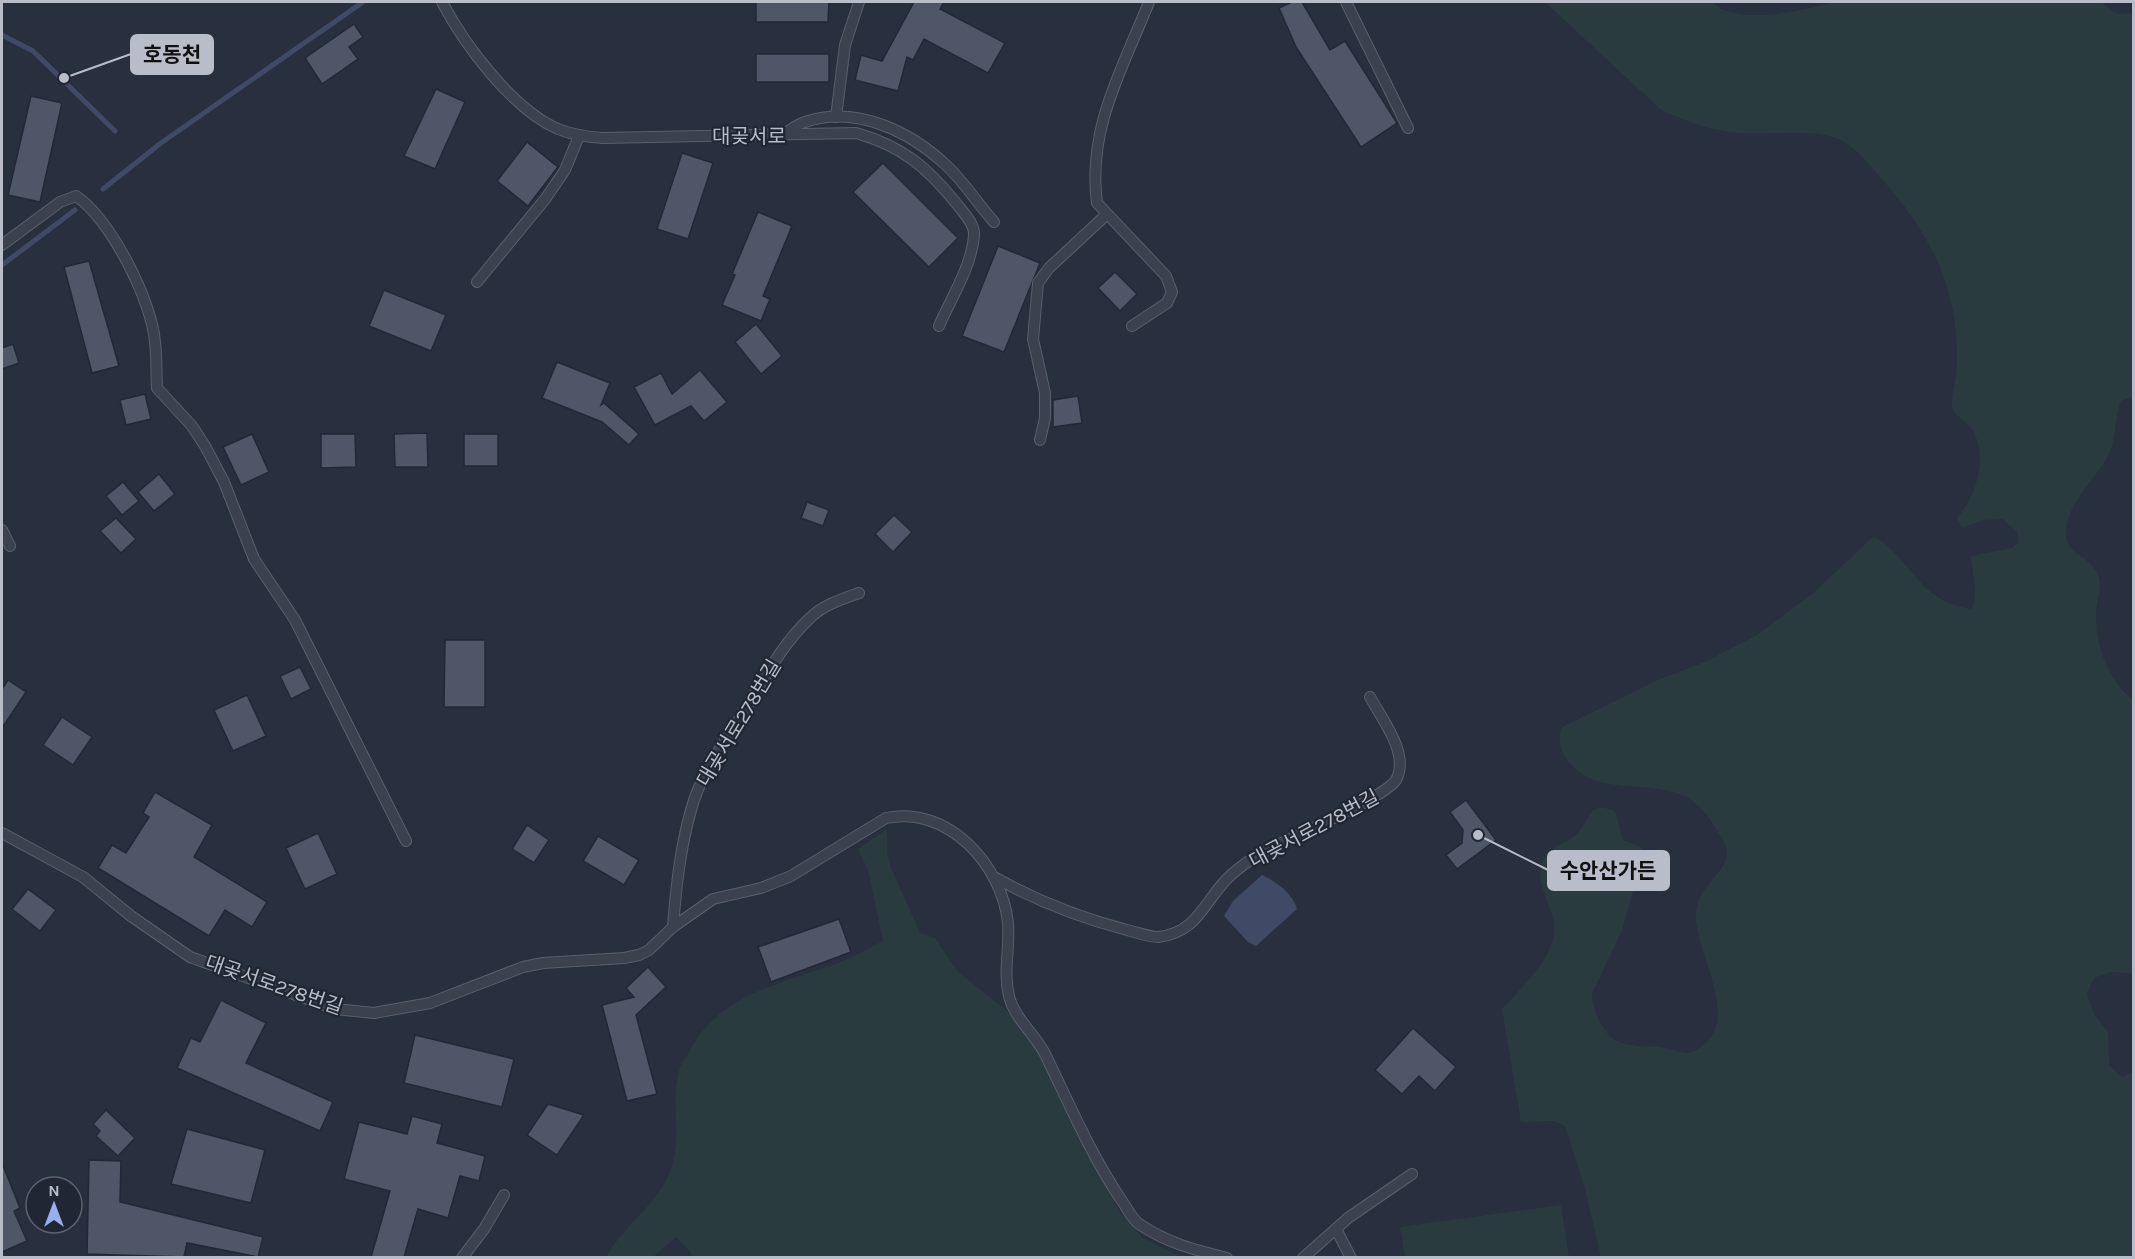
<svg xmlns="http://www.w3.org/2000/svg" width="2135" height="1259" font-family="Karla,'Noto Sans KR',sans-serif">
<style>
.green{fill:#2a3b40}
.water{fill:#3f4b66}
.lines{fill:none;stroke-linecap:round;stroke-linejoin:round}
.stream{stroke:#3f4b66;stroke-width:5}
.building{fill:#4e5667;stroke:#232836;stroke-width:1.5}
.lane-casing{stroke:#5a5f6c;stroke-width:12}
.lane{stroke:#3c414f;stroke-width:10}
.labels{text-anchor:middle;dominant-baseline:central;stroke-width:4.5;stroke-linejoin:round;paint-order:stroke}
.street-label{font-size:20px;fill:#b8bdc9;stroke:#212634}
.leader{fill:none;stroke:#b8bdc9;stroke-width:2}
.callout-dot{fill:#b8bdc9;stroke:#212634;stroke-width:2}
.callout{fill:#b8bdc9;stroke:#b8bdc9;stroke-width:2}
.callout-label{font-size:21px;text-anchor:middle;font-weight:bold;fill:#111}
</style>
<rect width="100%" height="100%" fill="#282f3f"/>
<g class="green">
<path d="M1545,2H1713C1735,27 1806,10 1834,2H2101L2118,14L2133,13V396L2121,401C2114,418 2117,437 2109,454C2098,477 2075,494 2068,520C2059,555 2084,551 2096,571C2104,583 2097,598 2096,611C2095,644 2107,679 2133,700V973L2111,972L2094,978L2087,994L2094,1014L2108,1032L2109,1065L2122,1077L2133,1072V1257H1601L1584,1185L1565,1126L1555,1121L1521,1122L1502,1009C1519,990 1543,968 1552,943C1563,913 1530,886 1543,860C1551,844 1572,843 1581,829C1592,813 1591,802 1615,811L1623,840L1641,847L1643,857L1622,930L1592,994C1592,1008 1601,1028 1612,1038C1624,1048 1650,1045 1665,1048C1672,1049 1680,1053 1687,1053C1698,1052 1710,1041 1714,1031C1728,1005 1699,951 1696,921C1693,887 1727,874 1727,853C1727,844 1720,836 1716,829C1706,811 1693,797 1673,792C1634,781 1591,795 1565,757C1559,746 1558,738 1562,727L1658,680L1707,661L1757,635L1812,594L1874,536C1915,562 1917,601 1972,609C1979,591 1972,575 1971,556L2012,548L2019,542L2017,532L2003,519L1983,520L1962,528L1957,518C1976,496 1989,457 1972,429C1965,418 1951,417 1952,402C1952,393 1955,384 1956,375C1962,293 1933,237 1881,178C1864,159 1851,139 1824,135C1798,130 1769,135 1743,133C1715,132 1684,121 1660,109Z"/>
<path d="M887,829V852L891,868L920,933L935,938L958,972L1021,1022L1039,1044L1119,1211L1143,1238L1181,1257L692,1258L691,1253L676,1237L653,1257L606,1258C622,1226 655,1207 669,1174C683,1143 671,1106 678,1075C679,1068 684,1060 688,1054C718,994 780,984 838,963C854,957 868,948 883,941L868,870L858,849Z"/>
<path d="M1561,1205L1569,1257H1405L1400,1227Z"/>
</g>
<path class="water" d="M1262,875C1277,882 1292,893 1297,909L1256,946L1248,942L1224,916L1233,901Z"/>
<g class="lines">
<g class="stream">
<path d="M2,35L33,51L115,131"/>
<path d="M103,189L161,143L363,2"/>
<path d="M2,265L75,210"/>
</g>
</g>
<g class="building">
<path d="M756,2H829L828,22H756Z"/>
<path d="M914,2H944L940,9L1005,43L988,73L924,39L913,60L907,57L898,91L855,80L861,55L882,61Z"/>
<path d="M1292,2H1302L1330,50L1345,41L1397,123L1361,147L1296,47L1279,8Z"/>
<path d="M354,24L363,37L349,47L358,59L322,84L305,58Z"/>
<rect x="756" y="54" width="73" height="28"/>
<path d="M436,89L465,102L435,169L404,156Z"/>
<path d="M31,96L62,103L40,202L8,195Z"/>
<path d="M527,142L558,167L528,206L497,181Z"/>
<path d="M682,153L713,163L688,239L657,229Z"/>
<path d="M883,163L958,238L929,267L853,192Z"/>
<path d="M758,212L792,226L763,296L770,299L761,321L722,305L735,275L732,274Z"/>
<path d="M998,246L1040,263L1004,352L962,336Z"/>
<path d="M89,261L119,366L92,373L64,267Z"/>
<path d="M1115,272L1137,294L1120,311L1098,288Z"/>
<path d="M384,290L446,315L431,351L369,326Z"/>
<path d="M756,324L782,356L761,374L735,342Z"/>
<path d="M13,344L19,363L2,369V348Z"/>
<path d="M557,362L610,383L601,405L604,403L639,434L629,445L602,422L542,398Z"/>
<path d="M700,370L727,402L704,421L691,406L655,425L634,387L661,373L672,394Z"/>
<path d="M145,394L151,419L126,425L120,400Z"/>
<path d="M1078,396L1082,423L1053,427V400Z"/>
<path d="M427,433L428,467H395L394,434Z"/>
<path d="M252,434L269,472L241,485L223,447Z"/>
<path d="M321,434H355L356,467L321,468Z"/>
<rect x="464" y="434" width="34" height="32"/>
<path d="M159,474L175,494L154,511L138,492Z"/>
<path d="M123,482L139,501L122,515L106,496Z"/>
<path d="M807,502L829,510L823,526L801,518Z"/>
<path d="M894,515L912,532L893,552L875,534Z"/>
<path d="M116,518L136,539L121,553L100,531Z"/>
<path d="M445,640H485V707H444Z"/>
<path d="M300,667L311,689L291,699L280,676Z"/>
<path d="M8,680L26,692L2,728V689Z"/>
<path d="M247,695L266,736L233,751L214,710Z"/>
<path d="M62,717L92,737L73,765L43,745Z"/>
<path d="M155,792L212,825L194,857L267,902L252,927L225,910L209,936L98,868L112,845L126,853L149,817L143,813Z"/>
<path d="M1466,800L1496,840L1457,869L1446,855L1462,843L1463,830L1450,812Z"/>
<path d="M527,825L549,840L534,863L512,849Z"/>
<path d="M318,833L337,874L305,889L286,848Z"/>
<path d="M598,836L639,860L624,885L583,861Z"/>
<path d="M28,889L56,910L40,931L12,909Z"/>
<path d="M839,919L851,952L771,982L758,947Z"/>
<path d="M648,967L666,987L636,1015L657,1094L627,1101L602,1005L634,997L626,988Z"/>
<path d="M221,1000L266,1023L246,1063L333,1102L320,1131L177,1068L191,1038L200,1042Z"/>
<path d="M1413,1028L1456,1067L1435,1091L1419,1076L1402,1094L1375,1070Z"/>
<path d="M415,1035L514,1059L502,1107L404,1083Z"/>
<path d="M548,1104L584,1115L557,1155L527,1135Z"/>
<path d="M106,1110L135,1138L118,1156L96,1136L100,1131L93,1124Z"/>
<path d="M412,1116L442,1124L437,1143L485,1156L479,1181L460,1176L448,1218L418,1209L404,1257H371L390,1191L344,1179L359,1122L407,1134Z"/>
<path d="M187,1129L265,1150L251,1203L171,1184Z"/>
<path d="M89,1160L121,1161L120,1202L263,1237L258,1257L187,1243L184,1257L87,1254Z"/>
<path d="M2,1163L20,1208L14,1211L27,1241L2,1252Z"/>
</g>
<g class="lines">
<g class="lane-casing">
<g id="lane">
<path d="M442,2C464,44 512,109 558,129C573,135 587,137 603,138L856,133C902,146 927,167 956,203C963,212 975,224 974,235C972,266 951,298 939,326"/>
<path d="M1346,2L1408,128"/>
<path d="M836,117L845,45L859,2"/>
<path d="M781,136C789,131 797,124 805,122C856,105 910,131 947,166C964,182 978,204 994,222"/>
<path d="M2,245L60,202L76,196C110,218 152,301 155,342C157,358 156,373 157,388L192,426L205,446L224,482L254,559L295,620L406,841"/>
<path d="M477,282L546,198L565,170L579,136"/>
<path d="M1132,326L1167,303L1172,292L1166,276L1097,203C1087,128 1123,68 1149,2"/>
<path d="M1040,440L1045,418V393L1033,339L1038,283L1049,268L1106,215"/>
<path d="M2,530L10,546"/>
<path d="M2,833L83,877L131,916L190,957L335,1009L374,1013L430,1003L523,967L543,963L624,958L639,955L649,950L673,927L713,899L761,888L791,876L886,818C948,805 1002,865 1008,923C1010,948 1003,972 1009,996C1014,1018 1035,1034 1045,1054C1069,1103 1090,1153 1120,1198C1126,1206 1131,1218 1139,1224C1167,1243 1195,1250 1227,1258"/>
<path d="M996,878C1037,901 1081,918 1127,930C1136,932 1148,937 1158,937C1199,933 1205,898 1231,875C1239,868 1248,861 1257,856C1283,840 1385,798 1396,780C1410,754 1382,719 1370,697"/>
<path d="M673,927C676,888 680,849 691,810C700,776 721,747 740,718C762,683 780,646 810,618C823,605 842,599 859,593"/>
<path d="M1336,1229L1351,1258"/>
<path d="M462,1258L484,1229L504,1195"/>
<path d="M1303,1258L1348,1218L1412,1174"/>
</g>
</g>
<use href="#lane" class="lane"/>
</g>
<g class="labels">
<g class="street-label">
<text x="749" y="136">대곶서로</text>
<text transform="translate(739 723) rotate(-59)">대곶서로278번길</text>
<text transform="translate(1314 829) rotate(-28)">대곶서로278번길</text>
<text transform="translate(274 985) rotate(19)">대곶서로278번길</text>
</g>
</g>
<path class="leader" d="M64 78L131 54M1478 835L1548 870"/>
<g class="callout-dot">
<circle cx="64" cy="78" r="6"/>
<circle cx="1478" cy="835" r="6"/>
</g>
<g class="callout">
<rect x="131" y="35" width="82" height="39" rx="6"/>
<rect x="1548" y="851" width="121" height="39" rx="6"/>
</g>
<g class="callout-label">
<text x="172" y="62">호동천</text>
<text x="1608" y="878">수안산가든</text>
</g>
<rect width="2135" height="1259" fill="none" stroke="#b8bdc9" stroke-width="6"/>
<g transform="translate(54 1205)"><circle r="28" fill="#212634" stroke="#5d6270" stroke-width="1.5"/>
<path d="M0-4.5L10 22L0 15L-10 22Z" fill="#97aff0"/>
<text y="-9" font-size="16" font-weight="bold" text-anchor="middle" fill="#b8bdc9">N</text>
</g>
</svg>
